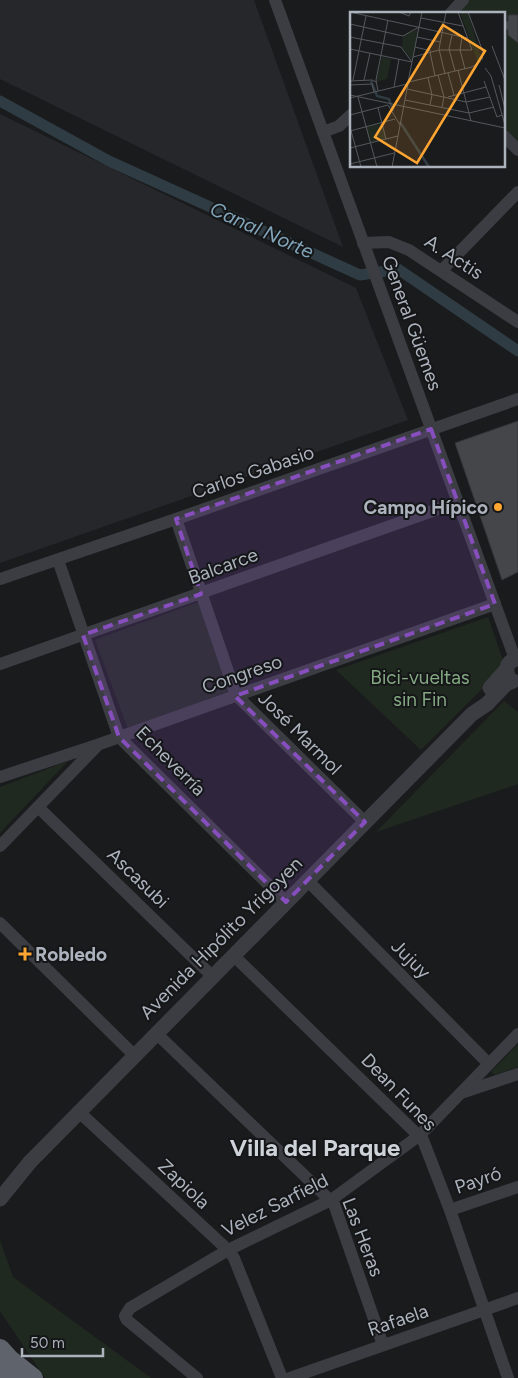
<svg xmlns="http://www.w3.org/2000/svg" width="518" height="1378" font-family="Figtree,sans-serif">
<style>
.built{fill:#26272a}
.green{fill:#202920}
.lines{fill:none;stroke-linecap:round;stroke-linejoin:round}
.canal{stroke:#2f3c43;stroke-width:11}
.building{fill:#44464a;stroke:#343539}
.minor{stroke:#3b3d43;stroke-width:12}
.tertiary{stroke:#3b3d43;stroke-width:15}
.trunk{stroke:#5f636b;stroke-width:20}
.marked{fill:#874ebe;fill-opacity:0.2;stroke:#874ebe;stroke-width:4;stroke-dasharray:10 6;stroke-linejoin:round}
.poi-dot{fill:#ffa531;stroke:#151618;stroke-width:2}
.labels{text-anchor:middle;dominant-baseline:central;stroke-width:4;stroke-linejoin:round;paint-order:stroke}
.street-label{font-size:19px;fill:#acb3bd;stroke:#151618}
.poi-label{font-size:19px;font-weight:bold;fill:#acb3bd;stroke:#151618;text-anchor:end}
.park-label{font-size:19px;fill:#84a982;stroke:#151618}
.water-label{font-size:20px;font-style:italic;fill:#82a5ba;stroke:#151618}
.district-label{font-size:24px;font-weight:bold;fill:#ced2d9;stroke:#151618}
.inset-river{fill:none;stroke:#2f3c43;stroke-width:2.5}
.inset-road{fill:none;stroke:#54585d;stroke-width:1}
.view{fill:#ffa531;fill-opacity:0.15;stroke:#ffa531;stroke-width:2.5}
.inset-edge{fill:none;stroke:#acb3bd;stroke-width:2.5}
</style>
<rect width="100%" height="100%" fill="#1a1b1d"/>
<g class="built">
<path d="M0,0H254L343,247L0,79Z"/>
<path d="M0,114L356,288L408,420L0,563Z"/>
</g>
<g class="green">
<path d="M463,0H518V150L504,136V14H450Z"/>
<path d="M198,602L231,691L128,729L95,640Z"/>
<path d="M488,617L505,666L421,750L336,670Z"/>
<path d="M504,701L518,712V784L376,832Z"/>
<path d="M68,761L0,833V787Z"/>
<path d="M518,1044V1067L495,1075L491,1072Z"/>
<path d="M0,1240L13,1277L151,1378H45L0,1311Z"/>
</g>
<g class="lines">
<path class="canal" d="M0,101L109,161L360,275L398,269L518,351"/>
</g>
<g class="building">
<path d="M508,15H518V43L508,35V30L505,29V22L508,21Z"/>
<path d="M518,421V572L502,580L455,443Z"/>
</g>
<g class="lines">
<g class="minor">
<path d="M275,0L515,659"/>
<path d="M450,14L463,0"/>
<path d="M323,132L339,126L352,114"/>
<path d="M504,136L518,150"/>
<path d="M363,243L389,242L409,250L518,322"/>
<path d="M442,270L518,192"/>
<path d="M176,519L236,695L365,822"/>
<path d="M58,560L119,737L286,902"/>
<path d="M0,579L176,519L518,399"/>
<path d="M0,664L458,502"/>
<path d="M0,777L97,745L495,604"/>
<path d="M38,807L212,976"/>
<path d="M0,846L96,747"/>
<path d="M307,880L489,1064"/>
<path d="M0,923L134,1055"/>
<path d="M233,955L423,1140L450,1210L508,1378"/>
<path d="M156,1033L334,1204L383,1345"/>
<path d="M464,1092L518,1074"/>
<path d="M78,1111L228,1250L234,1258L282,1378"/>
<path d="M450,1210L518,1187"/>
<path d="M197,1378L127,1320L125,1316L130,1308L228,1250L331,1200L420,1135L518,1034"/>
<path d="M290,1378L518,1298"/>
</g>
<g class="tertiary">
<path d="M509,678C504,668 508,660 518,659"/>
<path d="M490,688L506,670"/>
<path d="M0,1199L30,1162L472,714L487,704L506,684L513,681"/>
</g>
<g class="trunk">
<path d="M0,1349L9,1359L33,1378"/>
<path d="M0,1370L10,1378"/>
</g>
</g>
<path class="marked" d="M431,429L495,604L235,696L365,822L286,902L119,737L83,635L201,594L176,519Z"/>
<g class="poi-dot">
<circle cx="498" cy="507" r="5"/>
<path d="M22.5 946.5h5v5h5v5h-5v5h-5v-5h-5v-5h5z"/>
</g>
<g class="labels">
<g class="street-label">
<text transform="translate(454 257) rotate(33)">A. Actis</text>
<text transform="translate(412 323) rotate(70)">General Güemes</text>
<text transform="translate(253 472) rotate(-19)">Carlos Gabasio</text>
<text transform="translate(223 566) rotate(-20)">Balcarce</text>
<text transform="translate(242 674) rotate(-19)">Congreso</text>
<text transform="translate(300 733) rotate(45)">José Marmol</text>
<text transform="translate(171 761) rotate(45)">Echeverría</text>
<text transform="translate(138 878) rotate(44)">Ascasubi</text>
<text transform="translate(221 938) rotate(-45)">Avenida Hipólito Yrigoyen</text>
<text transform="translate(411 959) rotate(45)">Jujuy</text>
<text transform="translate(399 1092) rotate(46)">Dean Funes</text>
<text transform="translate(478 1180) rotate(-19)">Payró</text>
<text transform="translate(184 1184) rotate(43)">Zapiola</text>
<text transform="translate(275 1205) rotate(-27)">Velez Sarfield</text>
<text transform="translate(363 1237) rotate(69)">Las Heras</text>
<text transform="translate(398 1320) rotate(-19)">Rafaela</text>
</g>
<g class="poi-label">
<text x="488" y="507">Campo Hípico</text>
<text x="35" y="954" text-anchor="start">Robledo</text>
</g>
<g class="park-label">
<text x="420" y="677">Bici-vueltas<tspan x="420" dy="22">sin Fin</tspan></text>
</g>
<g class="water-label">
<text transform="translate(262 230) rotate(24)">Canal Norte</text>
</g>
<g class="district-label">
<text x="315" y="1147">Villa del Parque</text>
</g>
</g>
<g transform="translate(350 12)">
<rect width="155" height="155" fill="#1a1b1d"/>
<path d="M110,0H118L131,45L128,51ZM68,17L62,48L52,35L53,24ZM32,45L41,47L37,67L26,70ZM32,111L36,127L20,131L16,115Z" fill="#202920"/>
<path class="inset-river" d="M21,69L27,84L39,87L43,99M50,110L79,155"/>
<path class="inset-road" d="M0,0L117,26M49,0L59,4L61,0M118,0L133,40L132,48M71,6L113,14M0,12L53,24L69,15M102,23L99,37L105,59M0,25L51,35L62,50M67,25L90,30M112,25L110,38L115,57M142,34L155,68M65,35L81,39M0,37L62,50M80,40L85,64M63,45L89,38H122L108,0M135,56L141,64L155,113M108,58L121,109M98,61L104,83M95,62L89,37L96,0M88,63L94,85L92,95M78,66L82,83L80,93M3,68L16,4M14,68L20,41M0,69L22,68L26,70M134,69L147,105L152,103M58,70L72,0M59,70L122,55L131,49M0,73L22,72L24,80M149,73L155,97M44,75L49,47M57,77L116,90L140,85M28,79L26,68L38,8M0,83L155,116M8,85L27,155M98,85L136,75M0,86L57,72M55,88L119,101L144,95M38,93L50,113M28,96L36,127M0,103L38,93M0,115L11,155M0,119L45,107M0,136L48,124M0,152L44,141M42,155L58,72"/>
<path class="view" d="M93,13L135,39L67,151L25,125Z"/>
<rect width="155" height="155" class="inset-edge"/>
</g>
<path d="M22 1348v8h81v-8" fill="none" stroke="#acb3bd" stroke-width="2.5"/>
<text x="30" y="1348" font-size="15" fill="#acb3bd" stroke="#151618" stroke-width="4" paint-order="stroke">50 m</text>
</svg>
